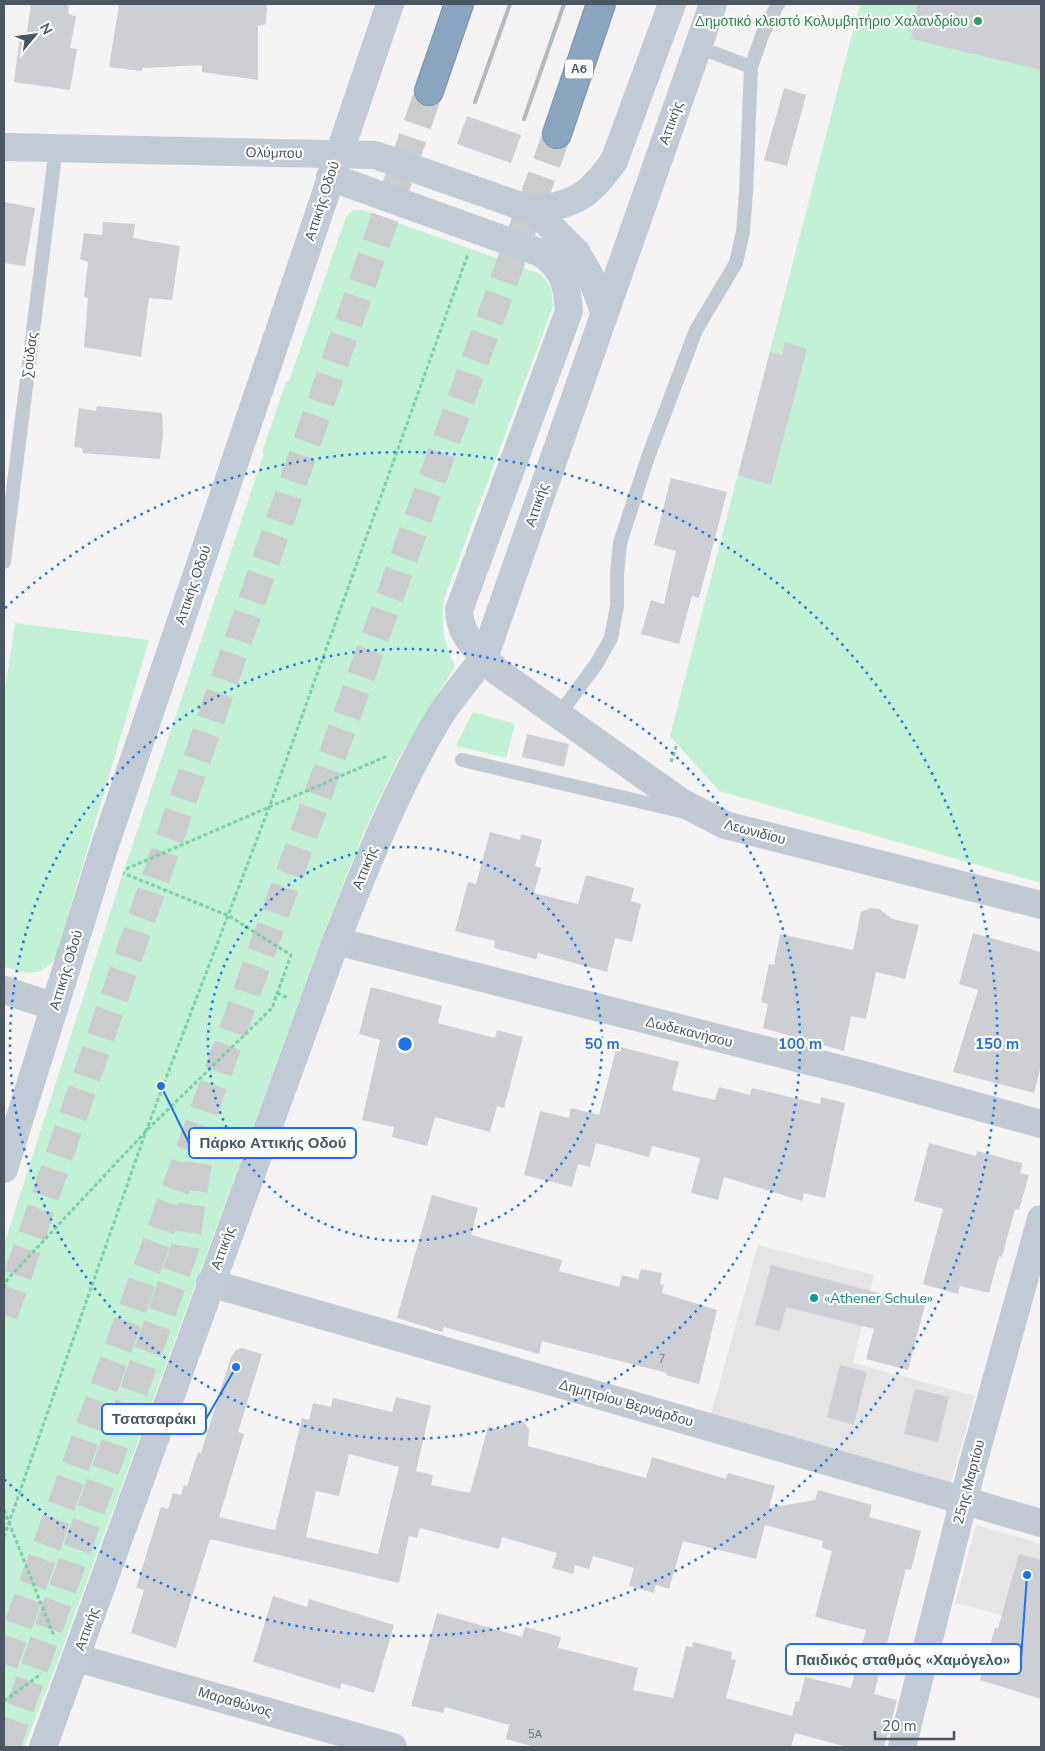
<svg xmlns="http://www.w3.org/2000/svg" width="1045" height="1751" font-family="'Nunito Sans',sans-serif">
<style>
.education{fill:#e6e4e5}
.green{fill:#c3f1d5}
.building{fill:#cdcfd5;fill-rule:evenodd}
.lines{fill:none;stroke-linecap:round;stroke-linejoin:round}
.highway-tunnel{stroke:#caccce;stroke-width:28;stroke-dasharray:28 14;stroke-linecap:butt}
.highway-casing{stroke:#7690ad;stroke-width:30}
.path{stroke:#7ad0a6;stroke-width:3;stroke-dasharray:4 2.5;stroke-linecap:butt}
.lane{stroke:#c1cad2;stroke-width:14}
.street{stroke:#c1cad2;stroke-width:28}
.secondary{stroke:#c1cbd6;stroke-width:28}
.highway{stroke:#8ba5c1;stroke-width:28}
.rail{stroke:#b5b8bd;stroke-width:4}
.ring{fill:none;stroke:#1a73e8;stroke-width:2.5;stroke-dasharray:2.5 5}
.leisure-dot{fill:#2e9e5b;stroke:#fff;stroke-width:2}
.culture-dot{fill:#0f9aa8;stroke:#fff;stroke-width:2}
.labels{text-anchor:middle;dominant-baseline:central;stroke-width:4.5;stroke-linejoin:round;paint-order:stroke}
.number-label{font-size:11px;fill:#6b747e}
.shield{fill:#fff;stroke:#808990;stroke-width:1}
.shield-label{font-size:12px;font-weight:bold;fill:#4a5661}
.leisure-label{font-size:14px;fill:#27864d;stroke:#fff;text-anchor:end}
.street-label{font-size:14px;fill:#4a5661;stroke:#fff}
.culture-label{font-size:14px;fill:#0d838f;stroke:#fff;text-anchor:start}
.centre{fill:#1a73e8;stroke:#fff;stroke-width:2.5}
.ring-label{font-size:15px;text-anchor:middle;font-weight:bold;fill:#1a73e8;stroke:#fff;stroke-width:4.5;stroke-linejoin:round;paint-order:stroke}
.leader{fill:none;stroke:#1a73e8;stroke-width:2}
.callout-dot{fill:#1a73e8;stroke:#fff;stroke-width:2}
.callout{fill:#fff;stroke:#1a73e8;stroke-width:2}
.callout-label{font-size:15px;text-anchor:middle;font-weight:bold;fill:#4a5661}
</style>
<rect width="100%" height="100%" fill="#f5f3f3"/>
<g class="education">
<path d="M758,1245L874,1275L853,1363L975,1396L951,1483L711,1414Z"/>
<path d="M976,1525L1041,1544V1625L955,1603Z"/>
</g>
<g class="green">
<path d="M860,4H1041V883L719,791L670,736Z"/>
<path d="M353,210H362L541,274L551,288L553,306L444,599C441,627 443,640 455,666L398,759L363,834L326,927L51,1679L24,1747H4V1245L119,885L264,453L262,452L286,382L289,381L346,217Z"/>
<path d="M15,623L149,640L55,959C37,979 28,973 4,967V696Z"/>
<path d="M473,712L515,724L506,758L456,746Z"/>
</g>
<g class="building">
<path d="M31,4H69L68,13L76,17L70,48L77,49L70,90L14,82L20,35L27,32Z"/>
<path d="M119,4H267L266,24L258,26V80L202,72V65L142,68V71L109,67Z"/>
<path d="M918,4H1041V70L911,39Z"/>
<path d="M784,88L806,95L787,166L764,160Z"/>
<path d="M467,116L521,135L511,163L457,144Z"/>
<path d="M4,202L35,208L25,266L4,263Z"/>
<path d="M103,222L135,224L133,238L180,246L172,300L149,298L141,357L84,347L88,298L84,297L88,262L80,259L84,233L102,235Z"/>
<path d="M785,342L807,349L771,485L738,475L770,352L782,355Z"/>
<path d="M97,406L162,413L163,436L160,459L83,453L82,448L74,447L79,408L96,411Z"/>
<path d="M671,478L727,492L699,598L692,596L679,644L641,634L651,600L664,604L676,551L654,545Z"/>
<path d="M527,734L569,744L564,767L522,757Z"/>
<path d="M490,832L520,840L521,834L542,840L535,866L541,868L534,893L578,904L586,875L634,888L631,901L641,904L632,942L615,938L607,972L538,953L536,959L494,948L495,941L455,931L468,882L476,884Z"/>
<path d="M871,908L879,909L892,919L919,925L905,979L876,972L866,1019L851,1016L844,1051L763,1028L768,1004L761,1002L769,964L774,965L780,934L853,950L861,912Z"/>
<path d="M973,933L1041,952V1066L1034,1093L953,1072L978,990L959,984Z"/>
<path d="M371,987L442,1006L438,1023L495,1038L497,1030L523,1037L504,1108L497,1106L490,1132L435,1117L427,1146L392,1137L394,1127L362,1120L380,1040L359,1034Z"/>
<path d="M617,1046L679,1062L672,1090L715,1100L719,1087L750,1095L752,1088L820,1104L821,1097L845,1103L825,1198L804,1193L802,1201L724,1177L718,1200L691,1193L700,1158L652,1146L649,1157L596,1143L590,1167L578,1164L572,1187L524,1175L540,1111L569,1118L571,1108L599,1115Z"/>
<path d="M929,1143L976,1156L977,1151L1022,1163L1020,1173L1029,1175L1019,1210L1015,1209L1002,1257L999,1256L989,1293L960,1286L958,1294L923,1284L943,1209L914,1201Z"/>
<path d="M432,1195L478,1208L471,1235L562,1260L559,1271L619,1287L622,1275L638,1279L641,1269L662,1273L660,1284L664,1285L662,1293L717,1310L699,1384L666,1375L667,1373L542,1341L539,1354L444,1327L442,1332L397,1318Z"/>
<path d="M771,1265L925,1305L908,1370L866,1359L874,1329L786,1307L780,1331L755,1325Z"/>
<path d="M242,1348L262,1354L238,1432L244,1434L219,1517L275,1530L302,1418L309,1420L313,1403L331,1407L333,1398L392,1412L396,1397L431,1406L416,1471L433,1475L431,1485L470,1493L488,1427L499,1430L515,1421H523L529,1429L528,1446L646,1478L652,1457L726,1479L728,1473L775,1486L769,1508L815,1500L818,1490L872,1505L869,1517L921,1531L911,1570L906,1569L874,1694L897,1700L884,1747H847L795,1733L791,1747H535L506,1739L509,1725L445,1707L443,1713L411,1706L437,1613L522,1637L525,1627L561,1637L558,1648L638,1668L633,1690L673,1698L686,1646L692,1647L693,1642L732,1652L731,1659L736,1660L726,1698L792,1716L796,1701L799,1702L805,1677L851,1688L866,1630L815,1617L832,1551L822,1548L823,1541L765,1525L756,1559L683,1541L669,1589L656,1585L654,1593L629,1586L634,1568L593,1556L589,1569L575,1565L573,1574L552,1568L557,1553L502,1537L499,1549L420,1528L417,1538L409,1536L399,1583L210,1539L176,1648L131,1633L144,1590L136,1588L161,1507L168,1509L173,1493L181,1495L184,1485L187,1486L198,1452L201,1453L231,1357L236,1350ZM349,1454L399,1467L378,1554L306,1537L316,1491L339,1496Z"/>
<path d="M840,1365L867,1372L854,1425L827,1417Z"/>
<path d="M915,1389L949,1397L938,1442L904,1434Z"/>
<path d="M1019,1554L1041,1560V1699L980,1680L995,1628H998Z"/>
<path d="M273,1596L307,1607L309,1599L394,1625L374,1693L341,1683L340,1689L253,1662Z"/>
</g>
<g class="lines">
<g class="highway-tunnel">
<path d="M4,1315L429,91"/>
<path d="M4,1664L557,134"/>
<path d="M6,1747L185,1248L199,1155"/>
</g>
<g class="highway-casing">
<g id="highway">
<path d="M429,91L459,4"/>
<path d="M557,134L601,4"/>
</g>
</g>
<g class="path">
<path d="M671,762L677,744"/>
<path d="M126,869L387,756"/>
<path d="M277,993L288,998"/>
<path d="M4,1288L7,1280L146,1131L272,1008L291,955L229,916L123,873"/>
<path d="M4,1510L53,1634L52,1637"/>
<path d="M4,1537L146,1131L270,805L468,254"/>
<path d="M4,1701L41,1674"/>
</g>
<g class="lane">
<path d="M698,47L751,67"/>
<path d="M4,562L56,148"/>
<path d="M559,715L597,663L611,638L617,606V574L620,543L648,457L696,330L736,263L743,232L746,192L751,67L763,33L778,4"/>
<path d="M462,760L685,812"/>
</g>
<g class="street">
<path d="M484,658L497,671L681,802L725,825L1041,905"/>
<path d="M336,941L864,1075L1041,1124"/>
<path d="M4,990L55,1007"/>
<path d="M210,1283L1041,1523"/>
<path d="M77,1658L393,1747"/>
</g>
<g class="secondary">
<path d="M4,147L375,155L535,211L577,253L593,282L604,311"/>
<path d="M330,177L541,253C564,270 567,283 569,311L459,610C460,632 470,642 484,658"/>
<path d="M535,211C578,202 588,197 614,161L672,4"/>
<path d="M4,1169L102,854L390,4"/>
<path d="M43,1747L336,941C366,866 396,789 438,719C451,698 468,678 484,658L713,4"/>
<path d="M902,1747L972,1467L1041,1219"/>
</g>
<use href="#highway" class="highway"/>
<g class="rail">
<path d="M475,102L510,4"/>
<path d="M524,119L564,4"/>
</g>
</g>
<g class="ring">
<circle cx="405" cy="1044" r="197"/>
<circle cx="405" cy="1044" r="395"/>
<path d="M5 608A592 592 0 1 1 5 1480"/>
</g>
<circle class="leisure-dot" cx="978" cy="21" r="5"/>
<circle class="culture-dot" cx="814" cy="1298" r="5"/>
<g class="labels">
<g class="number-label">
<text x="662" y="1359">7</text>
<text x="535" y="1734">5Α</text>
</g>
<rect class="shield" x="565" y="59.5" width="28" height="19" rx="4"/>
<g class="shield-label">
<text x="579" y="69">Α6</text>
</g>
<g class="leisure-label">
<text x="968" y="21">Δημοτικό κλειστό Κολυμβητήριο Χαλανδρίου</text>
</g>
<g class="street-label">
<text transform="translate(671 123) rotate(-70)">Αττικής</text>
<text transform="translate(274 153) rotate(1)">Ολύμπου</text>
<text transform="translate(322 201) rotate(-72)">Αττικής Οδού</text>
<text transform="translate(30 355) rotate(-83)">Σούδας</text>
<text transform="translate(537 505) rotate(-71)">Αττικής</text>
<text transform="translate(193 585) rotate(-71)">Αττικής Οδού</text>
<text transform="translate(755 832) rotate(15)">Λεωνιδίου</text>
<text transform="translate(365 868) rotate(-68)">Αττικής</text>
<text transform="translate(66 970) rotate(-73)">Αττικής Οδού</text>
<text transform="translate(689 1032) rotate(14)">Δωδεκανήσου</text>
<text transform="translate(223 1248) rotate(-70)">Αττικής</text>
<text transform="translate(626 1403) rotate(16)">Δημητρίου Βερνάρδου</text>
<text transform="translate(969 1482) rotate(-75)">25ης Μαρτίου</text>
<text transform="translate(87 1629) rotate(-70)">Αττικής</text>
<text transform="translate(235 1702) rotate(16)">Μαραθώνος</text>
</g>
<g class="culture-label">
<text x="824" y="1298">«Athener Schule»</text>
</g>
</g>
<circle cx="405" cy="1044" r="8" class="centre"/>
<g class="ring-label">
<text x="602" y="1049">50 m</text>
<text x="800" y="1049">100 m</text>
<text x="997" y="1049">150 m</text>
</g>
<path class="leader" d="M161 1086L189 1143M236 1367L206 1419M1027 1575L1021 1659"/>
<g class="callout-dot">
<circle cx="161" cy="1086" r="5"/>
<circle cx="236" cy="1367" r="5"/>
<circle cx="1027" cy="1575" r="5"/>
</g>
<g class="callout">
<rect x="189" y="1128" width="167" height="30" rx="5"/>
<rect x="102" y="1404" width="104" height="30" rx="5"/>
<rect x="786" y="1644" width="235" height="30" rx="5"/>
</g>
<g class="callout-label">
<text x="273" y="1148">Πάρκο Αττικής Οδού</text>
<text x="154" y="1424">Τσατσαράκι</text>
<text x="903" y="1665">Παιδικός σταθμός «Χαμόγελο»</text>
</g>
<rect width="1045" height="1751" fill="none" stroke="#4a5661" stroke-width="10"/>
<g transform="translate(35 35) rotate(61)" stroke="#ffffff" stroke-width="4" paint-order="stroke">
<path d="M0-4L9 19L0 12L-9 19Z" fill="#4a5661"/>
<text y="-8" font-size="14" font-weight="bold" text-anchor="middle" fill="#4a5661">N</text>
</g>
<path d="M875 1731v8h79v-8" fill="none" stroke="#4a5661" stroke-width="2.5"/>
<text x="882" y="1731" font-size="15" fill="#4a5661" stroke="#ffffff" stroke-width="4" paint-order="stroke">20 m</text>
</svg>
